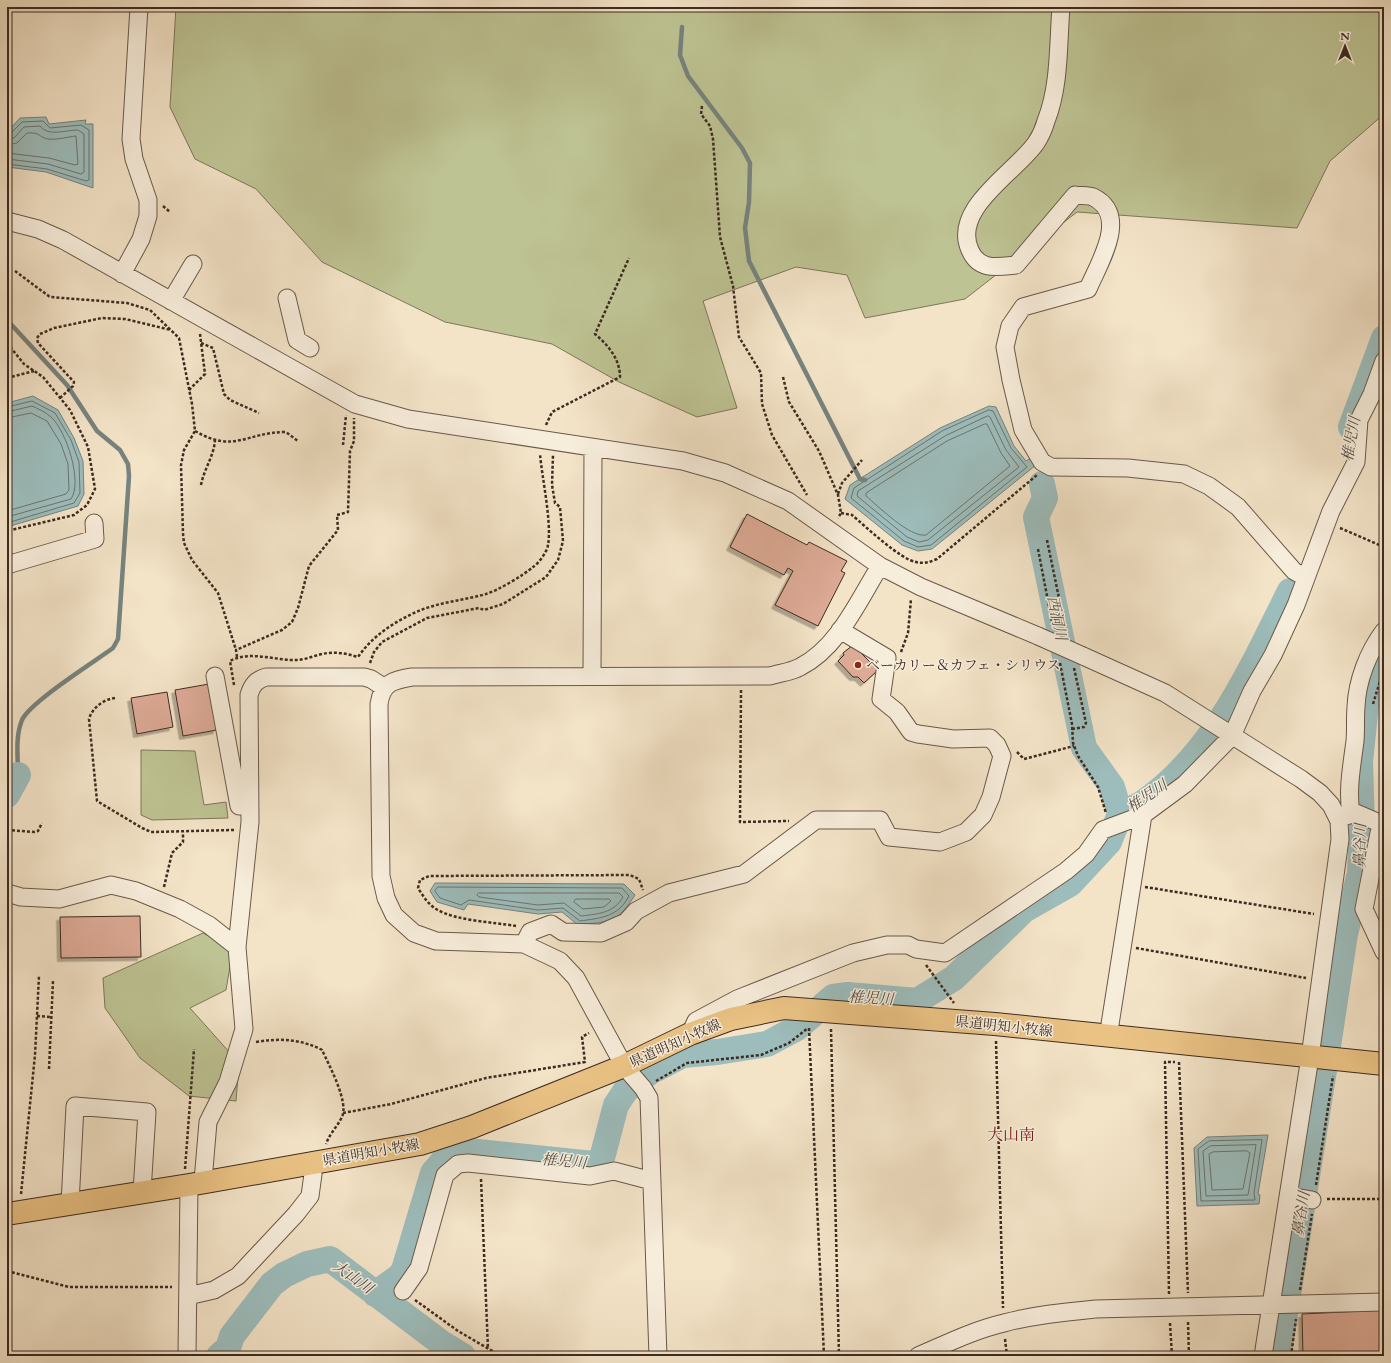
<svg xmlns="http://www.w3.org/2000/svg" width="1391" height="1363" font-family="Cardo,'Noto Serif JP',serif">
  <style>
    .green { fill: #bec393; stroke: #7e775a }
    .water { fill: #9dbdbc; stroke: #77837e }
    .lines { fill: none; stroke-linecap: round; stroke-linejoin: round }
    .shore { stroke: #6d746e; stroke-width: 1 }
    .stream { stroke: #77837e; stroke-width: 4.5 }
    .river { stroke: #9dbdbc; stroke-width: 26 }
    .building { fill: #ddaa96; stroke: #3d2b21; filter: url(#shadow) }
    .minor-casing { stroke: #6a594a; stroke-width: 19 }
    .major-casing { stroke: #3d2b21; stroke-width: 24 }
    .path { stroke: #3d2b21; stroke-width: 2.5; stroke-dasharray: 3 2; stroke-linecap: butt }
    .minor { stroke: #f7eddb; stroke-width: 17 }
    .major { stroke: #eac284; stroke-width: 22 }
    .minor-bridge-casing { stroke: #6a594a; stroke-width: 19; stroke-linecap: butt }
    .minor-bridge { stroke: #f7eddb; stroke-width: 17 }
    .poi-dot { fill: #8f2418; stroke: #f7eddb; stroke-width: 1.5 }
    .labels { text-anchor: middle; stroke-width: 3; stroke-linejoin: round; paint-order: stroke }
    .poi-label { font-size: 14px; fill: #3d2b21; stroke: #f7eddb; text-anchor: start }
    .street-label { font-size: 14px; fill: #3d2b21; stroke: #f7eddb }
    .water-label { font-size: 15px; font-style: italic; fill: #555048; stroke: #f7eddb }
    .quarter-label { font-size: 16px; fill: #7a1f14; stroke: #f7eddb }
  </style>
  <defs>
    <filter id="shadow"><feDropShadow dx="-3.5" dy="3.5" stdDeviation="0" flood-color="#0004"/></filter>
  </defs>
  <rect width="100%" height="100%" fill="#f3e3c7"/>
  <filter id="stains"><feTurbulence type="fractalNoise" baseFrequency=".005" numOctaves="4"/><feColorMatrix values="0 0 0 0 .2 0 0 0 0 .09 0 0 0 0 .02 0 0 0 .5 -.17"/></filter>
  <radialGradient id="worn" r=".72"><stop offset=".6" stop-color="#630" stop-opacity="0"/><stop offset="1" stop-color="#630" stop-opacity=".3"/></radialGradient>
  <path class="green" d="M176,7H1384V114L1330,161L1297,228L1077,212L965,299L865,318L847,275L796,267L703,301L737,408L697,417L619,382L552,344L445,322L322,262L256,189L195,159L170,107Z
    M141,750L195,751L204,805L226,802L228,818L152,820L141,815Z
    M203,933L233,949L226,990L190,1008L239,1063L236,1101L189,1096L140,1058L105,1008L103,978Z"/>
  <path class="water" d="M46,117L49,124L86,120L85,124H93V188L46,172L7,167V132L20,118Z
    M33,396L58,410L74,438L83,461L84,494L78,506L7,527V403Z
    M989,406L996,407L1014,446L1026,461L1031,458L1036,465L932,549L918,551L902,545L845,499L850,485L940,428Z
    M435,883L624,884L635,895C617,924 609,921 578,925L562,912L538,914L468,904L464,910L437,902L430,891Z
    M1268,1135L1258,1194L1260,1195L1259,1204L1197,1206L1194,1148L1207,1137Z"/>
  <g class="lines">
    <path class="shore" d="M7,134L11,133L22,122L43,121L50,128L81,125L89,130V180L86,181L47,169L7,164
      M7,139L14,138L24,127L40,126C49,137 65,130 78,130L84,134V172L81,174L48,164L7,159
      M7,145L17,143L27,133C41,132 38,137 48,139C57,140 67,137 76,136L78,164L75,165L49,158L7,153
      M7,407L32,401L55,413L71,440L79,462L80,493L74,503L7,523
      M989,410L993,411L1011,448L1027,467L931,545L918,547L904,541L851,498L854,488L942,431Z
      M7,412L32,406C38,409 46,412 51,417C66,430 83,482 71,499L7,517
      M988,416L990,417L1006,450L1019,467L928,540L919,542L907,537L857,496L858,491L945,436Z
      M7,418L31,413L47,421L61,444L68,464L69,490L66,494L7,511
      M985,424H987L1001,453L1010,466L926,535C910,538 878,506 866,496V493L947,441Z
      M438,887L622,888L629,896C618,917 601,918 580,921L563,908L538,910L469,900L461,905L440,898L435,891Z
      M479,893H619L623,897C614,913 598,914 581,916L564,903L538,905L479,897L477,895Z
      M576,899H609L611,901L604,907L583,909L574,902Z
      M1262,1140L1254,1193L1255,1200L1201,1201L1198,1149L1209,1141Z
      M1256,1145L1248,1195L1206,1196L1203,1151L1210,1146Z
      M1247,1151L1250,1153L1243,1189L1212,1190L1209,1154L1213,1152Z"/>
    <path class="stream" d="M682,27L680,55L688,76L742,148L750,163L749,202L745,228L749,261L860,479L865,480
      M7,320L67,385L97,431L120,450L128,464L129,476L118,639L113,648C94,662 30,702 22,720C15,737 18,757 18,775"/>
    <path class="river" d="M1351,427L1384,338
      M1042,484L1045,498L1036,517L1084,748L1112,787L1120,814
      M7,795L18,775
      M1328,1046L1345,934L1360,873L1362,826L1360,762L1366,704L1373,670L1384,647
      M375,1294L400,1276L404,1270L433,1173L444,1160L455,1154L478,1152L593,1164L602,1158L616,1105L626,1090L650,1072L683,1055L717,1052L767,1044L797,1028L833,997L848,995L917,1001L954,978L1024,910L1070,884L1109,842L1120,814C1128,810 1137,807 1144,802C1216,752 1252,666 1290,591
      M219,1356L228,1348L232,1336L272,1284L284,1275L307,1264L330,1259L440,1342L463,1356
      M1275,1356L1280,1345L1324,1070"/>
  </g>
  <path class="building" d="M747,514L807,545L809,542L847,561L841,571L845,573L818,626L775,605L793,571L788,568L784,575L730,547Z
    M853,645L878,670L864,683L858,677H853L838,661L844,655L843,653Z
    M209,684L217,730L183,736L175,690Z
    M167,692L173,727L137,734L131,698Z
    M140,916L141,957L61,958L60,917Z
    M1384,1310V1356H1303L1302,1314Z"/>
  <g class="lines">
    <defs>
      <path id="minor" d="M1061,7C1058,44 1060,86 1046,121C1044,128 1040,137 1036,143C1016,172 951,209 970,250C979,271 997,267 1016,265L1075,195C1080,196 1088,195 1093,197C1130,215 1099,263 1088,289L1023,307L1010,326L1005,347L1011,380L1023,430L1042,462L1051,467L1128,468L1184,474L1209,486L1238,507L1294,571L1306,578
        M7,221L38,229L63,240L355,404L408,419L683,461L725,473L788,501L880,566L921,587L1038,636
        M122,274L141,239L148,216V200L134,159L131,139L139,7
        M287,298L297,340L310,348
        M171,301L193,264
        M7,565L95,539L94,523
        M1083,656L1165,693L1301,779L1320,793L1331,805L1339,821L1340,839L1310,1057L1263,1356
        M215,676L239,806H250
        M592,676L593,449
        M1351,814C1347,789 1352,765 1355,741C1356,730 1355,718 1356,707C1357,681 1368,652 1384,631
        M1342,817L1356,813L1384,825
        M1384,825L1379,833L1364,909L1384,952
        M7,893L21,897L59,899L111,885L136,891L180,909L209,925L237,947
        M524,944L530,932L551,924L563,932L601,933L626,922L636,911L669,893L744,874L816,820H880L889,837L940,842L966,832L983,815L991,797L1002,756L997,745L990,738L953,739L918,734L911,732L897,712L881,699L887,658L840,630
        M690,1034L696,1021L737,999L853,953L887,945H908L916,949L945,953L1066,871L1086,854L1103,830L1143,815L1185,784L1232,736L1252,691L1273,655L1296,605L1331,511L1356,462L1359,420L1372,394L1384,361
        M1108,1037L1143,815
        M203,1181L208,1122L228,1082L244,1029L237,947L250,822L249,695C252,685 256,680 266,677H364L371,679L385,688
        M1289,1196L1312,1200
        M70,1204L75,1106L147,1112L142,1192
        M403,1291L419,1268L445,1175L458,1164L468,1163L590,1176L614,1171L652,1181
        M188,1296L214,1290L238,1276L296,1214L310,1196L313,1174L312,1162
        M187,1356L189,1185
        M658,1356L649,1098L643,1088L624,1066L576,978L560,961L524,944L436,941L414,933L394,915L386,898L381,876L379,704C382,683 393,680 412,677L770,676C779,673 791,672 800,667C838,648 858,601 880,566
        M918,1356C946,1344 974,1330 1004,1323C1034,1315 1065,1312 1095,1309L1384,1302"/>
      <path id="major" d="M7,1214L189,1185L420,1144L472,1127L624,1066L690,1034L731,1019L784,1008L995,1024L1384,1064"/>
    </defs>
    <use href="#minor" class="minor-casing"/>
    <use href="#major" class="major-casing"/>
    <path class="path" d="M702,106L701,114L710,126L713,139L720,237L733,286L739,337L761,373L762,404L772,435L807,495
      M163,206L170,212
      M15,271L50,297L127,303L150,310L179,338L192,404L195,431L184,450L181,465L183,534L184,543L192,560L218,593L236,650
      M7,343L24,364L43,377L70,410L88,447L95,489L87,505L74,515L7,531
      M201,343L213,348L224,394L230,400L259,413
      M783,377L789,402L819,451L838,495L841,513L838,518
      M7,378L34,371
      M189,390L205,374L200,334
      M60,398L73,386L74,382L38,343L37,338L40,334L54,328L102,318L125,319L171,330
      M546,425L552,412L620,377C620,359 608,345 595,334L629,258
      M195,431C235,454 246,432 286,432L298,441
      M343,445L346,415
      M201,485C204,469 214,456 215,440
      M838,494L842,483L862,460
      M841,513L852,515C865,526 901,560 916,562C924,564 930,562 937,559L1037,475
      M1340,528L1384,547
      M1047,540L1066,632
      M1038,549L1053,627
      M901,652L908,633L911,599
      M237,657L236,650L282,630L292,622L298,608L309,566L338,530L337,515L348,512L350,451L354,441V418
      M370,663L374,652L382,642L427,618L479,608L484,610L503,604L546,577L558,560L563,541L560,507L555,503L552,485L553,455
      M1060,663L1072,724L1073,743L1078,756L1098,787L1106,813
      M234,685L230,661C250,650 276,661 298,660C308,659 318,654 328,653C339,652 348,654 358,657C373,635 397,620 421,610C441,602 465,600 486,594C497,591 524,575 533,567C539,563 547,552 548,545C552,523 542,478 540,454
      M741,690L740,822L789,821
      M115,698C104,699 92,708 89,719L97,801L142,828L151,832L234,830
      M1373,704L1384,668
      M1072,729L1084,727L1086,723L1074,668
      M1017,752L1024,759L1074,746
      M7,830L34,832L38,831L42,823
      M164,887L172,853L183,842V832
      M1145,887L1314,914
      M516,926C493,922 456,921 436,909C428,904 423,896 418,888L420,880L429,876L630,875L639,879L643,890
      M1136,948L1306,978
      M926,965L954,1003
      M37,1016L51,1017
      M809,1028L824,1356
      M831,1029L839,1356
      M996,1041L1003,1308
      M256,1042C280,1038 301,1039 322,1050C329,1065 349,1102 342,1117C337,1127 330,1133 326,1144
      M1179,1062L1188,1293
      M49,1069L53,981
      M656,1081L687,1063L761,1055L789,1043L808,1028
      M343,1113L391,1104L486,1078L585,1062L582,1037L589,1033
      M185,1169L194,1049
      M481,1179L488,1349
      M1316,1185L1333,1076
      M21,1194L35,1055L39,976
      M1327,1199H1384
      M7,1271L69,1287H172
      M1300,1290L1312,1214
      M1169,1294L1165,1062H1175
      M415,1300L458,1331L501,1356
      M1188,1322L1189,1356
      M1170,1323L1172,1356
      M1005,1339L1007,1356
      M238,1356L241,1352
      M1291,1356L1296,1319"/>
    <use href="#minor" class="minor"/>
    <use href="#major" class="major"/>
    <defs>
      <path id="minor-bridge" d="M1038,636L1083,656"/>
    </defs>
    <use href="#minor-bridge" class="minor-bridge-casing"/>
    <use href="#minor-bridge" class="minor-bridge"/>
  </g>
  <circle class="poi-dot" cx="858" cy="665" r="4"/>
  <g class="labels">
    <g class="poi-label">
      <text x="866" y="670">ベーカリー＆カフェ・シリウス</text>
    </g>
    <g class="street-label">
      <text transform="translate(1004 1026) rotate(6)" y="5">県道明知小牧線</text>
      <text transform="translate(675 1043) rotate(-24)" y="5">県道明知小牧線</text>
      <text transform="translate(371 1152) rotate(-10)" y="5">県道明知小牧線</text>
    </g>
    <g class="water-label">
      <text transform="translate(1351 439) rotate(-80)" y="5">椎児川</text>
      <text transform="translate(1057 618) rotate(78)" y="5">西洞川</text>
      <text transform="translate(1147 796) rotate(-34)" y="5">椎児川</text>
      <text transform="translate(1360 846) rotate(-89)" y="5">鼻谷川</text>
      <text transform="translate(871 998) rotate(3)" y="5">椎児川</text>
      <text transform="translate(564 1161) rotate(5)" y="5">椎児川</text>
      <text transform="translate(1301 1214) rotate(-81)" y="5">鼻谷川</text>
      <text transform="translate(353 1277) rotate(35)" y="5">大山川</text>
    </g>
    <g class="quarter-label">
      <text x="1011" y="1140">大山南</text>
    </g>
  </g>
  <rect width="1391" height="1363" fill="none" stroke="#f3e3c7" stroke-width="24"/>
  <rect x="8" y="8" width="1375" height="1347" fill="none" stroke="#3d2b21" stroke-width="2"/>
  <rect x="12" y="12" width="1367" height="1339" fill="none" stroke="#3d2b21"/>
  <g transform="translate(1345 46)" stroke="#f7eddb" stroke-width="3" paint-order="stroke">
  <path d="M0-3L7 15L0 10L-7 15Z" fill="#3d2b21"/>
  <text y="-6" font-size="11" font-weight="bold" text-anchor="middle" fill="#3d2b21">N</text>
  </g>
  <rect width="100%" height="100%" filter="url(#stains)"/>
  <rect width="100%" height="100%" fill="url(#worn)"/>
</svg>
